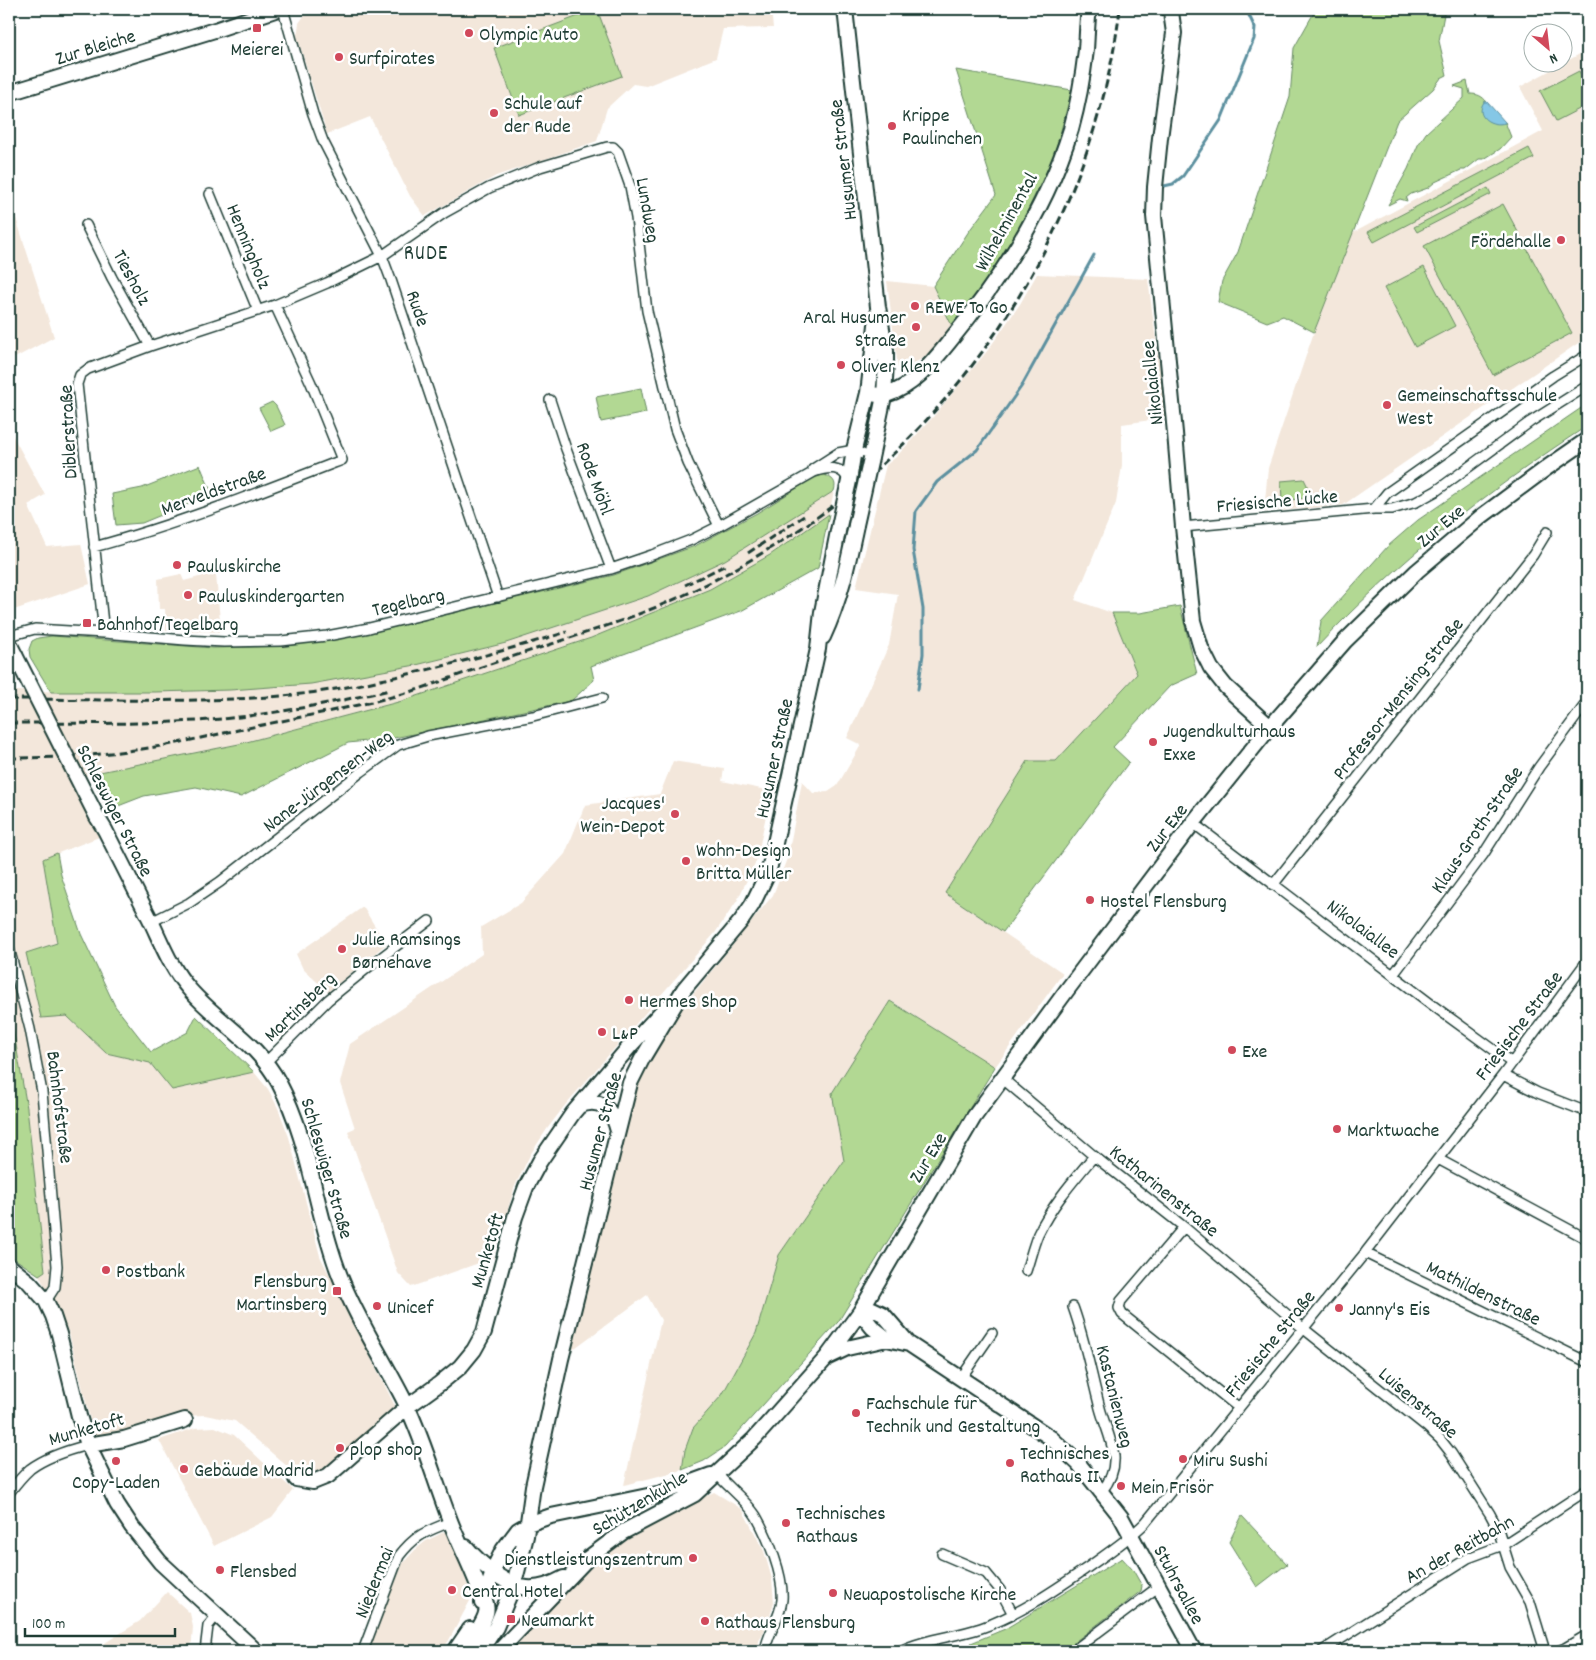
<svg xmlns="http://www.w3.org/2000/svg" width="1596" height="1660" font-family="Dekko,sans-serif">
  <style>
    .built { fill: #f3e7db }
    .green { fill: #b2d893; stroke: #688a64 }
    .water { fill: #85c7e6; stroke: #5c909f }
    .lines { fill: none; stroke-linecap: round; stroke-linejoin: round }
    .stream { stroke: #5c909f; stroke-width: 3 }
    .street-casing { stroke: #1f3d34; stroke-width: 12 }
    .secondary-casing { stroke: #1f3d34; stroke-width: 18 }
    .street { stroke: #fff; stroke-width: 9 }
    .secondary { stroke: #fff; stroke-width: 14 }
    .rail { stroke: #1f3d34; stroke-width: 3; stroke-dasharray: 8 4; stroke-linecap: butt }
    .secondary-bridge-casing { stroke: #1f3d34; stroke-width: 18; stroke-linecap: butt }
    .secondary-bridge { stroke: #fff; stroke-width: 14 }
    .poi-dot { fill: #d1495b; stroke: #fff; stroke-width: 2 }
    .labels { text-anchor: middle; stroke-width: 5; stroke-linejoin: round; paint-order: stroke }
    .poi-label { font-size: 20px; fill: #1f3d34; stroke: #fff; text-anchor: start }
    .street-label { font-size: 20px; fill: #1f3d34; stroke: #fff }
    .neighbourhood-label { font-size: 21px; letter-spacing: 1px; fill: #1f3d34; stroke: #fff }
  </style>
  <rect width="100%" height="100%" fill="#fff"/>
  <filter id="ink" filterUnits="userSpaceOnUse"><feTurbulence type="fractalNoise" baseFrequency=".02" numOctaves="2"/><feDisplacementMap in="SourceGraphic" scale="10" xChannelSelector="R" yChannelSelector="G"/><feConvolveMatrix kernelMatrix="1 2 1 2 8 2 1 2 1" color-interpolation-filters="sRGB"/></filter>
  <g filter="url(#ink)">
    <path class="built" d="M309,9H771L773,28L723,29L716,58L646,86L633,84L607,108L597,141L496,176L425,216L410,196L370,117L327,134L297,36L299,23Z
      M1587,50V337L1343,505L1264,512L1268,468L1314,332L1353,233L1543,131L1520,87Z
      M9,196L54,337L9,361Z
      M1037,274L1148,279L1166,418L1122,424V466L1116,503L1075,600L1112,613L1137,674L1056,761L945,893L1063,973L995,1067L891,1001L832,1093L844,1161L779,1255L756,1333L722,1395L693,1428L685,1450L682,1470L624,1485L661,1320L647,1295L572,1350L611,1184L639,1081L665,1029L773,895L788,856L802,781L813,793L828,792L837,786L861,745L847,738L889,645L898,594L856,588L886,465L896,457L933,417L988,350L1020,304Z
      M887,281L933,286L952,326L930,353L906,369L898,368Z
      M9,429L45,495L28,505L47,547L81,544L90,584L11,611L9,607Z
      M834,491L829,514L770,555L710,589L591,638L402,701L239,744L90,774L71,781L99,837L43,859L57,943L26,953L41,1017L67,1016L106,1053L150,1063L172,1090L254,1072L268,1089L278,1108L289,1137L320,1256L396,1408L321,1471L312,1473L303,1474L289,1468L235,1421L205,1415L184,1416L95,1439L69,1333L39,1275L45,1271L27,1108L9,1005V691L155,692L230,690L416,665L506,643L648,596L725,560Z
      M214,573L216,575L221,632L166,630L165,609H159L158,579L181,574L184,581Z
      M673,761L724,769L722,781L771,791L757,859L737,901L715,933L566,1104L547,1129L530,1155L515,1186L493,1258L411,1287L398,1273L348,1131L355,1128L340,1083L350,1044L482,954L481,927L521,903L565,854L585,805L660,794Z
      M363,907L386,944L328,992L303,969L296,954Z
      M215,1427L234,1435L293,1490L272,1517L214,1546L159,1440L195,1428Z
      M714,1492L742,1509L764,1551L772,1579L774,1602L768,1623L759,1641L758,1651H508L566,1588L619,1542L659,1518Z
      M448,1530L472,1597L448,1642L441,1651H367L403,1563L415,1550L426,1541Z
      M167,1592L190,1613L193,1627L191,1651H92L140,1621Z"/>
    <path class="green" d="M597,9L622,76L519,115L494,48Z
      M1316,9H1445L1439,41L1447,75L1441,78L1433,89L1397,121L1314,332L1283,316L1267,322L1218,302L1222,281L1238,252L1290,97L1294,48Z
      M956,70L1072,90L1054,156L1021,224L978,294L952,326L933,286L969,231L996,195Z
      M1579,71L1587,88V105L1556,121L1540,91Z
      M1467,81L1470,94C1478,94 1482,96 1487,102H1484L1505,123V122L1511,137L1500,149L1484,159H1479L1465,170H1461L1435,182L1428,188L1411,194L1406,198L1407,201L1400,199L1388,205L1408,169L1418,145L1426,133L1464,98V89L1454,86Z
      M1529,148L1534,158L1374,242L1368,232Z
      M1488,188L1491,194L1417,232L1414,227Z
      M1503,204L1572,333L1493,375L1424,246Z
      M1424,267L1455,326L1415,347L1384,288Z
      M641,388L646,413L601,422L596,397Z
      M272,402L276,406L285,425L271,431L259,408Z
      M1587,404V426C1490,489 1396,562 1317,647L1321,621L1388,546L1418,520Z
      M200,465L212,494L142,523L116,525L112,494L142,488Z
      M824,475C833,478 837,482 834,491L725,560L648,596L506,643L416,665L311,684L230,690L155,692H51L30,657L29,649L32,641L38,638L52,636L213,648L284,646L360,635L614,575L695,546L757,513L815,477Z
      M1304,479L1307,485V498L1282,501L1281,481Z
      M829,514L818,568L741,611L591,666L594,680L571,701L394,738L348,743L241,797L196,787L144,796L108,810L90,774L239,744L402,701L591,638L710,589L770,555Z
      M1180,606L1197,674L1170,686L1113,747L1129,762L1003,932L945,893L1028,761H1056L1137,674L1112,613H1140Z
      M57,853L61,875L81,934L115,1006L151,1052L188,1032L196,1016L254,1072L172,1090L150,1063L106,1053L67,1016L41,1018L26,953L57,943L43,859Z
      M890,1001L995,1067L838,1322L725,1447L704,1461L682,1470L685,1450L693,1428L722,1395L756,1333L779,1255L844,1161L832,1093Z
      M9,1005L27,1108L45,1271L39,1275L9,1255Z
      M1242,1516L1287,1564L1257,1587L1229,1542Z
      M1122,1558L1133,1570L1142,1586L1141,1591L1063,1651H976L971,1643L1005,1629Z"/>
    <path class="water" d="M1484,102H1487L1505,122V123C1492,127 1474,117 1484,102Z"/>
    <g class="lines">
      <path class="stream" d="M1164,186L1173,184L1183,176L1221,120L1254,39L1255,28L1246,9
        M918,689L923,654V609L913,550L916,511L937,482L977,450L1021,387L1094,255"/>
      <defs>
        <path id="street" d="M283,9L313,114L323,141L382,256L391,280L498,597
          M210,194L258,311
          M86,225L112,278L150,346
          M550,400L566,449L611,569
          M813,469L838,453L854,450L871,458
          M1374,509L1387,493L1553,376L1587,355
          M1183,527L1374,509H1392L1416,502L1436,491L1530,422L1587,386
          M94,547C179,524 260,492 342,460L311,383L275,305
          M104,633L77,384L80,375L88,369L150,346L275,305L327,283L382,256L444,213L489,188L540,167L607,147H613L618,152L630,186L636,218L647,311L675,429L688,463L719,526
          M9,636L35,629L104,633L185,640L224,642L281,641L327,636L369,628L611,569L652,555L691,540L719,526L814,472C828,467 842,465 849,481
          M1193,823L1435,1007L1512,1063
          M1273,885L1533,555L1547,532
          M151,922L189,903L220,882L361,772L398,745L428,736L533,716L602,698
          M9,948L30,1029L42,1092L57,1266L55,1287L46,1301
          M1393,975L1483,855L1539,767L1587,702
          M266,1062L328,1000L366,969L429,921
          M1503,1075L1538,1093L1587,1112
          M1003,1079L1094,1156L1184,1227L1304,1329L1427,1427L1440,1439L1451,1453L1490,1514L1498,1529L1510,1567L1530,1602L1545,1651
          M1438,1159L1587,1239
          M1184,1227L1121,1301L1119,1308L1122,1314L1239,1408
          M1365,1253L1587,1362
          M1026,1271C1030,1259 1033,1246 1038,1234C1052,1205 1073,1181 1094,1156
          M1073,1307C1085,1340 1091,1374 1100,1408C1104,1423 1112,1440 1114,1456C1115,1469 1110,1481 1102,1491
          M961,1378L992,1333
          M717,1474C729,1488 746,1500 756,1516C768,1537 784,1576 782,1600C780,1619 767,1634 765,1651
          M9,1493C15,1485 22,1476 30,1469C46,1457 68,1450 88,1445
          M942,1554L986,1573L1000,1590L1013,1614
          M205,1651L208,1626L217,1615
          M363,1651L399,1556C416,1534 426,1532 450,1522
          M900,1651C924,1639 954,1637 981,1628C1018,1615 1052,1592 1084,1570C1105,1555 1127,1541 1145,1523L1365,1253L1503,1075L1587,961
          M1073,1651L1158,1587
          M1322,1651L1468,1558L1503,1545L1587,1490
          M1558,1651L1565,1648L1587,1635"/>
        <path id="secondary" d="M845,9L878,307L886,351V362L884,396L871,458
          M1168,9L1171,12L1174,33L1160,138L1155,187L1154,216L1175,433L1183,527L1193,621L1201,648L1211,668L1226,687L1270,727
          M9,93L218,29L278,9
          M868,393C874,394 881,397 886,395C914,386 932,363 949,342C1001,279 1047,207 1071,129C1078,104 1083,76 1086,50C1087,36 1087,22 1089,9
          M849,481L854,450L868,393L876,325
          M823,637C840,601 848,563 856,525
          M9,643L15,655
          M97,817L105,830C120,860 135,889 150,919C162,944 171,969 190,990C219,1023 258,1043 279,1083C311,1143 315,1213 340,1276C357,1320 386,1363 407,1406C425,1444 436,1485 451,1523C460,1546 472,1568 480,1591C496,1613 479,1624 470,1644V1648L473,1651
          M579,1106C601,1096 613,1111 618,1131
          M9,1266L29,1282L46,1301L53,1316L59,1334L79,1416L88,1445L117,1504L132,1527L160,1562L256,1651
          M864,1305L883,1314L909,1344L1051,1438L1078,1463L1121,1517L1194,1651
          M860,1312L872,1327L887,1339
          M828,1357L847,1348L887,1339L909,1344
          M88,1445L124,1439L185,1420
          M296,1479L313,1482L328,1476L407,1407L439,1384L460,1367L474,1350L484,1332L515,1217L526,1187L540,1161L573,1113L630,1046L666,1007
          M466,1547C479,1563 506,1586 527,1588C539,1589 553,1584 564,1578
          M482,1603L496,1564L503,1550L518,1530L528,1524L551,1516L662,1493L711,1475
          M455,1651L470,1629
          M480,1651L496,1627L514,1584L526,1536L533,1486L561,1359L630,1083L642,1059L684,989L741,921L752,905L769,870L818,649L822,612L838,531
          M499,1651L587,1559L623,1532L695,1494L754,1439L827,1357L860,1312L974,1117L1067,990L1193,823L1270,727L1345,641L1417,571L1482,516L1548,467L1587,440"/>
      </defs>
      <use href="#street" class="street-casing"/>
      <use href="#secondary" class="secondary-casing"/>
      <use href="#street" class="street"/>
      <use href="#secondary" class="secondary"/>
      <path class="rail" d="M748,553L804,516
        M685,585L726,565
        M9,699C103,699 199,704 293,695C321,692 349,687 376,681C440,668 504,651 567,632
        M9,723C76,723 143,725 210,720C271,715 331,703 390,690
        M9,758C58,758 106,755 155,747C186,742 217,734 248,728C303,716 359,707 413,691C441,682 469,671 496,662C547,645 599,630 649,610C690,594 730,573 767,550C957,438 1093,227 1120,9"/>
      <defs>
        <path id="secondary-bridge" d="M856,525L871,458
          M838,531L849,481
          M15,655L97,817"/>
      </defs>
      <use href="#secondary-bridge" class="secondary-bridge-casing"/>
      <use href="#secondary-bridge" class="secondary-bridge"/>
    </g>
  </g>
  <g class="poi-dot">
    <rect x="252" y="23" width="10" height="10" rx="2.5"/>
    <circle cx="469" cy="33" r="5"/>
    <circle cx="339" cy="57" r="5"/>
    <circle cx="494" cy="113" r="5"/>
    <circle cx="892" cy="126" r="5"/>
    <circle cx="1561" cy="240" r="5"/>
    <circle cx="915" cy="306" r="5"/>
    <circle cx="916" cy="327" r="5"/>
    <circle cx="841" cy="365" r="5"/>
    <circle cx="1387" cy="405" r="5"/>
    <circle cx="177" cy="565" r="5"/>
    <circle cx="188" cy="595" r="5"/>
    <rect x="82" y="618" width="10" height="10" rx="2.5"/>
    <circle cx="1153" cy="742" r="5"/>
    <circle cx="675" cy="814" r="5"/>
    <circle cx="686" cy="861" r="5"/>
    <circle cx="1090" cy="900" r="5"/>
    <circle cx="342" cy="949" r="5"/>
    <circle cx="629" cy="1000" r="5"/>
    <circle cx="602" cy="1032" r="5"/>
    <circle cx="1232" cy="1050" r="5"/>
    <circle cx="1337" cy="1129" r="5"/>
    <circle cx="106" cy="1270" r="5"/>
    <rect x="332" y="1286" width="10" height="10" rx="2.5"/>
    <circle cx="377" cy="1306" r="5"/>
    <circle cx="1339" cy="1308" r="5"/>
    <circle cx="856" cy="1413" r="5"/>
    <circle cx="340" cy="1448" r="5"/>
    <circle cx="1183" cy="1459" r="5"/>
    <circle cx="116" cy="1461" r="5"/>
    <circle cx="1010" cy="1463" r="5"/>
    <circle cx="184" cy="1469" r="5"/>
    <circle cx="1121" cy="1486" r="5"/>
    <circle cx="786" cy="1523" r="5"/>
    <circle cx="693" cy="1558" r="5"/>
    <circle cx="220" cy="1570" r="5"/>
    <circle cx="452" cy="1590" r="5"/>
    <circle cx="833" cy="1593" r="5"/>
    <rect x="506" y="1614" width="10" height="10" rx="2.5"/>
    <circle cx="705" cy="1621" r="5"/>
  </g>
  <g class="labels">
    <g class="poi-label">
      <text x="479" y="40">Olympic Auto</text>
      <text x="257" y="55" text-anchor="middle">Meierei</text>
      <text x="349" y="64">Surfpirates</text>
      <text x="504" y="109">Schule auf<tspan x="504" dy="23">der Rude</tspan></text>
      <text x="902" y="121">Krippe<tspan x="902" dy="23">Paulinchen</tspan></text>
      <text x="1551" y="247" text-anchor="end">Fördehalle</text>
      <text x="925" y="313">REWE To Go</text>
      <text x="906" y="323" text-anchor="end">Aral Husumer<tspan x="906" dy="23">Straße</tspan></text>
      <text x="851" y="372">Oliver Klenz</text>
      <text x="1397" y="401">Gemeinschaftsschule<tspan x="1397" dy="23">West</tspan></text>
      <text x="187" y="572">Pauluskirche</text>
      <text x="198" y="602">Pauluskindergarten</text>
      <text x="97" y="630">Bahnhof/Tegelbarg</text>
      <text x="1163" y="737">Jugendkulturhaus<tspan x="1163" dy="23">Exxe</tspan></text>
      <text x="665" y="809" text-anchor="end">Jacques'<tspan x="665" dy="23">Wein-Depot</tspan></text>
      <text x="696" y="856">Wohn-Design<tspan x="696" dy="23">Britta Müller</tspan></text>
      <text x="1100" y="907">Hostel Flensburg</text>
      <text x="352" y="945">Julie Ramsings<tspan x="352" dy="23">Børnehave</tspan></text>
      <text x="639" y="1007">Hermes Shop</text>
      <text x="612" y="1039">L&amp;P</text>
      <text x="1242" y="1057">Exe</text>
      <text x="1347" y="1136">Marktwache</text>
      <text x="116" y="1277">Postbank</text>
      <text x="327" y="1287" text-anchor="end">Flensburg<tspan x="327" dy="23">Martinsberg</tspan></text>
      <text x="387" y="1313">Unicef</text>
      <text x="1349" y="1315">Janny's Eis</text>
      <text x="866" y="1409">Fachschule für<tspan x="866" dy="23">Technik und Gestaltung</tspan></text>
      <text x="350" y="1455">plop shop</text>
      <text x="1020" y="1459">Technisches<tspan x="1020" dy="23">Rathaus II</tspan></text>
      <text x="1193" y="1466">Miru Sushi</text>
      <text x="194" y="1476">Gebäude Madrid</text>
      <text x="116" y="1488" text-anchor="middle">Copy-Laden</text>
      <text x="1131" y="1493">Mein Frisör</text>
      <text x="796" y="1519">Technisches<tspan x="796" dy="23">Rathaus</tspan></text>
      <text x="683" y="1565" text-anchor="end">Dienstleistungszentrum</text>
      <text x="230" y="1577">Flensbed</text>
      <text x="462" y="1597">Central Hotel</text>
      <text x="843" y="1600">Neuapostolische Kirche</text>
      <text x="521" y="1626">Neumarkt</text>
      <text x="715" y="1628">Rathaus Flensburg</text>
    </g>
    <g class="street-label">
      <text transform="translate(95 46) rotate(-17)" y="7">Zur Bleiche</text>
      <text transform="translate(842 160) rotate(-97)" y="7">Husumer Straße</text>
      <text transform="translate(649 210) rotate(80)" y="7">Lundweg</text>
      <text transform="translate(1005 221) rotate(-61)" y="7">Wilhelminental</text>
      <text transform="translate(250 246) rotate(68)" y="7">Henningholz</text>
      <text transform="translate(133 277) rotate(62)" y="7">Tiesholz</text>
      <text transform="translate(419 308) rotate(71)" y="7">Rude</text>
      <text transform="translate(1151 383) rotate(-96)" y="7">Nikolaiallee</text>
      <text transform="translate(67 432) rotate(-93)" y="7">Diblerstraße</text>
      <text transform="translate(596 478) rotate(70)" y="7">Rode Möhl</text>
      <text transform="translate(213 490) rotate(-20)" y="7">Merveldstraße</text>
      <text transform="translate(1277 500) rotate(-5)" y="7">Friesische Lücke</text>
      <text transform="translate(1440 525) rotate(-40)" y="7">Zur Exe</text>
      <text transform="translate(408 601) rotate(-13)" y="7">Tegelbarg</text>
      <text transform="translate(1397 698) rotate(-52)" y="7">Professor-Mensing-Straße</text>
      <text transform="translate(773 758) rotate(-78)" y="7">Husumer Straße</text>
      <text transform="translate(327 780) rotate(-37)" y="7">Nane-Jürgensen-Weg</text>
      <text transform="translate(116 810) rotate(63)" y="7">Schleswiger Straße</text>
      <text transform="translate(1166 827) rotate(-53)" y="7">Zur Exe</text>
      <text transform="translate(1476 829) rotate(-56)" y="7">Klaus-Groth-Straße</text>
      <text transform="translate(1364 928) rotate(37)" y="7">Nikolaiallee</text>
      <text transform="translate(299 1006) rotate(-44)" y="7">Martinsberg</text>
      <text transform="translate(1518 1025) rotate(-53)" y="7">Friesische Straße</text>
      <text transform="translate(61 1107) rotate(83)" y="7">Bahnhofstraße</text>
      <text transform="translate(599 1131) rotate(-75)" y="7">Husumer Straße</text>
      <text transform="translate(927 1157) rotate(-59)" y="7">Zur Exe</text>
      <text transform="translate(328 1168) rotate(74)" y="7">Schleswiger Straße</text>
      <text transform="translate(1165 1190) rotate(39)" y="7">Katharinenstraße</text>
      <text transform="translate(486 1250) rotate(-74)" y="7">Munketoft</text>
      <text transform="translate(1484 1292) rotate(26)" y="7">Mathildenstraße</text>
      <text transform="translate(1269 1343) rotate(-51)" y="7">Friesische Straße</text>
      <text transform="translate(1116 1396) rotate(76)" y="7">Kastanienweg</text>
      <text transform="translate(1419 1402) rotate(41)" y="7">Luisenstraße</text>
      <text transform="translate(86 1428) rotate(-16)" y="7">Munketoft</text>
      <text transform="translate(639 1502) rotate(-31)" y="7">Schützenkuhle</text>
      <text transform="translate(1459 1548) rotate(-29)" y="7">An der Reitbahn</text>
      <text transform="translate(373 1582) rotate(-68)" y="7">Niedermai</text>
      <text transform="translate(1180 1584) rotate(62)" y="7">Stuhrsallee</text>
    </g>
    <g class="neighbourhood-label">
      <text x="426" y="259">RUDE</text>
    </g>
  </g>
  <rect width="1596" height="1660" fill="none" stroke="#fff" stroke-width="30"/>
  <rect x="15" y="15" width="1566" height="1630" fill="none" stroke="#1f3d34" stroke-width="2" filter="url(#ink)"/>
  <g transform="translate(1548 48) rotate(152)"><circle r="24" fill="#ffffff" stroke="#a5b1ae"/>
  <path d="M0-4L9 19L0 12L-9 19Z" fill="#d1495b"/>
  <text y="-8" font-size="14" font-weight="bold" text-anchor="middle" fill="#1f3d34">N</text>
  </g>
  <path d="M25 1628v8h150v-8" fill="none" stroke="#1f3d34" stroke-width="2.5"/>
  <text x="32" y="1628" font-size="15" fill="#1f3d34" stroke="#ffffff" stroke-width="4" paint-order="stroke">100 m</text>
</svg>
